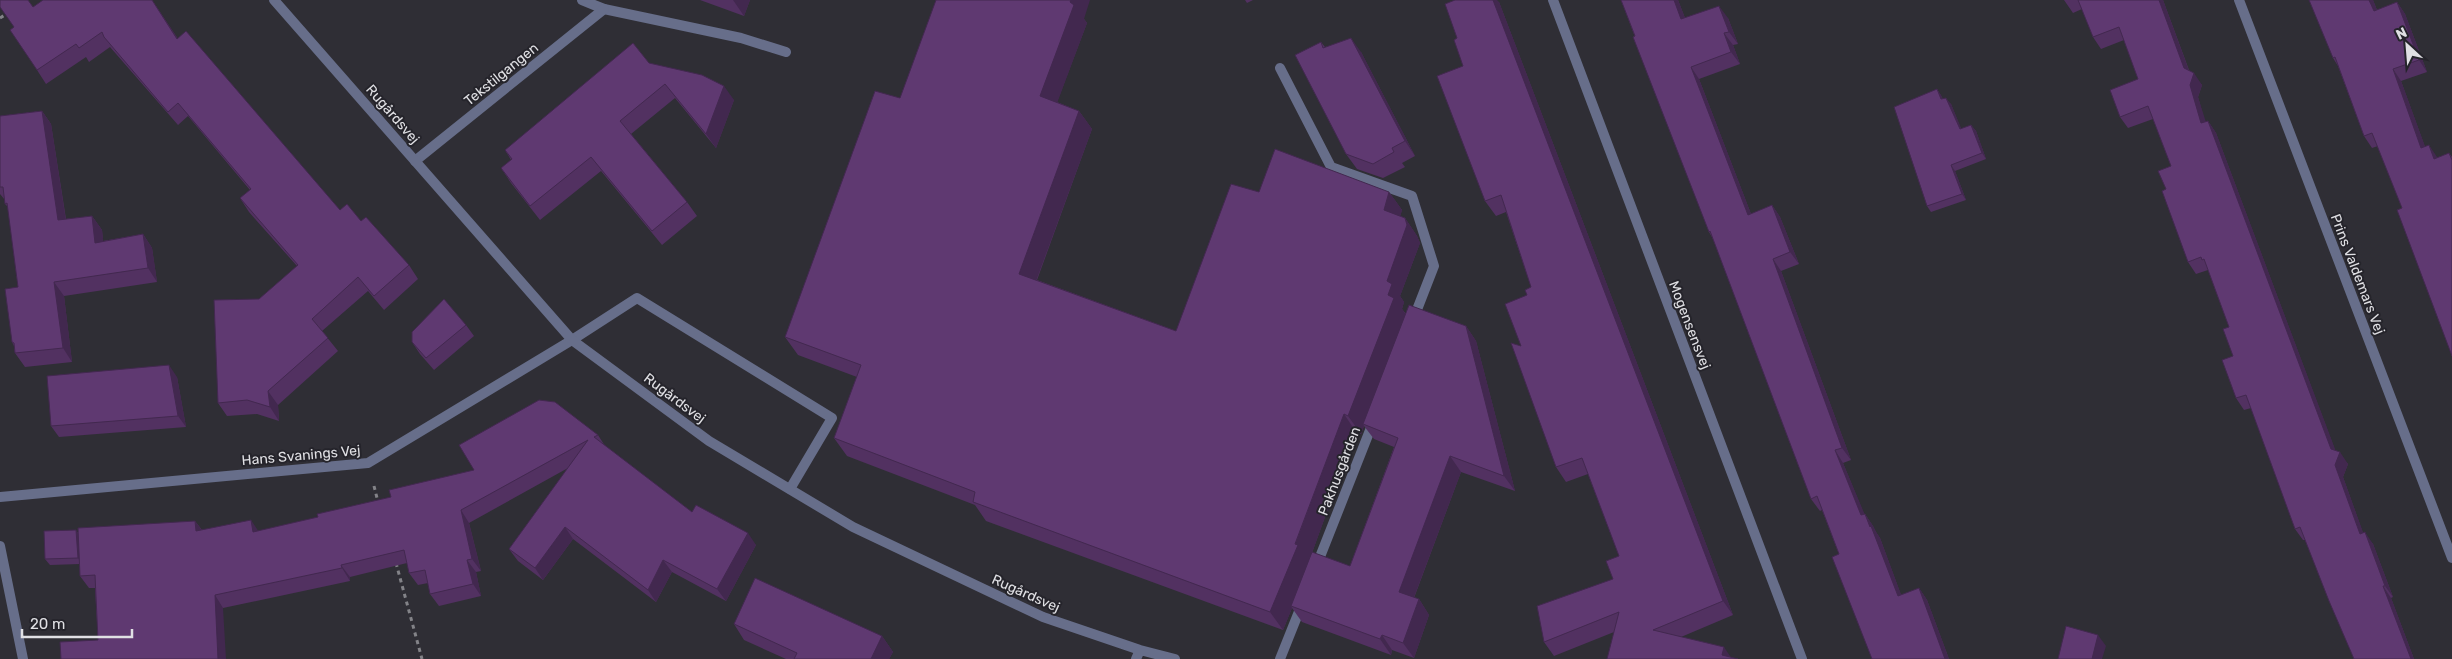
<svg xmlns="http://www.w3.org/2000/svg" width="2452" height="659" font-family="Rubik,sans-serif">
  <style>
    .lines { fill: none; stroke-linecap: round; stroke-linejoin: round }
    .path { stroke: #838388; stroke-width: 3; stroke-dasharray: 4 4; stroke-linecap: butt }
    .service { stroke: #676e8a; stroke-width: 10 }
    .minor { stroke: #676e8a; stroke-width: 10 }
    .tertiary { stroke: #676e8a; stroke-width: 10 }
    .wall { fill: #523161; fill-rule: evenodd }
    .shaded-wall { fill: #42284f }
    .building { fill: #5f3971; stroke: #42284f }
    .labels { text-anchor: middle; stroke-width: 4; stroke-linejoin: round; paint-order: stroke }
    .street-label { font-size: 14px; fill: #e0e0e4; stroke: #25242b }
  </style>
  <rect width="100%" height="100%" fill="#2f2e35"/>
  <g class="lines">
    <path class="path" d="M0,18L8,13
      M374,486L378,502
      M396,563L422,659"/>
    <path class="service" d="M582,0L604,9L741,38L786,52
      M1280,68L1331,167L1412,196L1434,266L1413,320
      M572,340L637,298L832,418L790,489
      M1316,567L1374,420
      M1280,659L1302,604"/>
    <path class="minor" d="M1553,0L1802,659
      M2239,0L2452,558
      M415,161L604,9
      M0,497L368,463L572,340
      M0,546L23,659"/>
    <path class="tertiary" d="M274,0L572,340L709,441L853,527L1043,617L1140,650L1175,659
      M1136,659L1140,650"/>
  </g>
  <path class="wall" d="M152,0L178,39L340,210L361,221L409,265L418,279L384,310L368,291L322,331L338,351L278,405L279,421L257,414L227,416L218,403L259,299L297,266L249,212L240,198L250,190L188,116L178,125L110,47L89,62L86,57L46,84L37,70L14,27L33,7Z
    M700,0H750L744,16Z
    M1245,0H1253L1247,3Z
    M1621,0H1678L1685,18H1728L1738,44L1733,45L1740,64L1699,79L1751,214L1772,205L1780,217L1799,264L1781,271L1851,460L1843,463L1864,514H1865L1873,526L1876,532L1880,538L1901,595L1919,588L1927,600L1949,659H1872L1839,554L1822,510L1820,511L1811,499L1713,239L1709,232Z
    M2064,0H2163L2189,70L2202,85L2198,97L2205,122L2208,121L2216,133L2335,450L2348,464L2343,477L2363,533L2373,544L2393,597L2391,598L2414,659H2354L2305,540H2303L2295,529L2251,408L2244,410L2236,398L2233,356L2229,327L2208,270L2196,274L2188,262L2166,189L2171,166L2153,119L2128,128L2120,117L2138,79L2124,40L2101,49L2093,37L2082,9L2073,13Z
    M2373,0L2377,10L2397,2L2405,14L2427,72L2401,81L2425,147L2437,158L2449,153L2452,157V356L2402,208L2378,146L2372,148L2364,136L2338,66L2333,58Z
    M1499,2L1733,615L1681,637L1614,632L1554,656L1544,642L1613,579L1619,556L1588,474L1566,482L1556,467L1521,346L1527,295L1531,287L1506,212L1496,216L1485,201L1463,66L1457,38Z
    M1084,19L1087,23L1057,102L1079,111L1092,129L1037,280L1176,331L1259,192H1389L1402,210L1400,216L1405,218L1417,236L1420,243L1400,296L1404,302L1402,309L1406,314L1466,326L1476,341L1515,491L1461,472L1414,598L1419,599L1429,615L1414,658L1392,650L1391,655L1302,622L1292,608L1283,630L986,521L975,505L847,456L834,438L857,377L798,355L785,337L900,98ZM1364,426L1374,439L1394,447L1350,566L1309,561L1356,432L1361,434Z
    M1321,42L1325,47L1361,52L1415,156L1402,163L1405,167L1383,178L1357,169L1346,154Z
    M649,63L734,100L716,148L675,98L631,134L687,202L697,216L662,245L601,171L540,220L511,183L501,168L511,160L505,150Z
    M1937,89L1943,99L1951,104L1961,129L1971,125L1976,131L1986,159L1955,171L1966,200L1931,212L1927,206Z
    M42,111L51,124L66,219L92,216L102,230L103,241L143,234L152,248L157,282L64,296L72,362L25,367L15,353L14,346L12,342L18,287L8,207L5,204V200L0,194V116Z
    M466,325L474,336L434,370L420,354L412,342Z
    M177,377L186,427L59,437L51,426Z
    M598,435L605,446L692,512L756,545L726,601L672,572L656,602L573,539L543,580L518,561L509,549L568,468L469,523L481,571L476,572L481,596L439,606L430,594L428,583L418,585L409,573L407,563L350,577V581L223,608L98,640L95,588H89L80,576V564L50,565L45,559L78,532L195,521L202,530L259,531L318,517L391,497L474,470Z
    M734,624L882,636L893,652L889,659H786L744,640Z"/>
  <path class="shaded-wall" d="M152,0L187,52L177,39Z
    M733,0H750L744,16Z
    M1071,0H1090L1084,19L1087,23L1053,114L1040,96Z
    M1493,0H1497L1499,2L1733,615L1723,601Z
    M1674,0H1678L1690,31L1681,19Z
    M2159,0H2163L2192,79L2194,73L2202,85L2198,97L2210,135L2201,123L2184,68Z
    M2369,0H2373L2382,23L2374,11Z
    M2397,2L2405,14L2427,72L2419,60Z
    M1719,6L1728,18L1738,44L1729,32Z
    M1724,33L1733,45L1740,64L1731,52Z
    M1351,38L1361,52L1415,156L1405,141Z
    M1691,67L1699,79L1756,227L1748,215Z
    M2393,69L2401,81L2430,160L2421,148Z
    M724,86L734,100L716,148L706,134Z
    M1937,89L1941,95L1946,105L1941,99Z
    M1946,98L1951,104L1964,135L1960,129Z
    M42,111L51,124L68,234L58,220Z
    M1079,111L1092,129L1032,292L1019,274Z
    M2208,121L2216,133L2338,457L2340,452L2348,464L2343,477L2368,546L2360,534L2335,465L2331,449Z
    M1971,125L1976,131L1986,159L1982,153Z
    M2429,145L2437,157L2442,171L2434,159Z
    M1951,165L1955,171L1966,200L1962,194Z
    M1389,192L1402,210L1397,228L1384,210Z
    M1772,205L1780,217L1799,264L1790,252Z
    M92,216L102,230L105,256L95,243Z
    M1405,218L1417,236L1420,243L1400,296L1404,302L1402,309L1407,316L1363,424L1364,426L1361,434L1348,416L1388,295L1387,281Z
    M143,234L152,248L157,282L148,268Z
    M1773,259L1781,271L1851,460L1842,448Z
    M54,282L64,296L72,362L63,348Z
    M1466,326L1476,341L1515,491L1504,476Z
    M169,365L177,377L186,427L178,416Z
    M268,391L278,405L279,421L270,407Z
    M1344,414L1356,432L1309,561L1310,563L1291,606L1292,608L1283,630L1270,612Z
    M1835,450L1843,463L1870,527L1861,515Z
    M1450,456L1461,472L1410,608L1399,592Z
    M461,510L469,523L481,571L472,559Z
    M1865,514L1873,526L1876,532L1880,538L1906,608L1898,596Z
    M251,520L259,532H253Z
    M195,521L204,533L196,531Z
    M565,527L573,539L543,580L535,568Z
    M76,530L80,536L82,564L78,558Z
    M2365,532L2373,544L2393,597L2385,586Z
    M748,533L756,545L726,601L717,589Z
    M467,560L476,572L481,596L473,584Z
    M663,560L672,572L656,602L648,590Z
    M341,565L350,577V581L342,568Z
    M2383,586L2391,598L2414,659H2411Z
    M1919,588L1927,600L1949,659H1945Z
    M215,595L223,608L226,659H218Z
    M1419,599L1429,615L1414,658L1403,643Z
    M1382,635L1392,650L1391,655L1380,639Z
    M2098,635L2106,646L2102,659H2092Z
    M882,636L893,652L889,659H871Z
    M1724,647L1732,659L1722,655Z"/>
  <path class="building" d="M0,0H28L33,7L43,0H152L177,39L186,31L340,210L347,204L361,221L366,217L409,265L374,296L358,277L312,319L328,338L268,391L270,407L247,400L218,403L214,300L259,299L298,265L240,198L251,189L178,103L168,112L104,37L102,32L79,48L76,44L37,70L10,30L14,27L0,7Z
    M936,0H1071L1070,2L1074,5L1040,96L1079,111L1019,274L1176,331L1231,184L1259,192L1275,149L1389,192L1384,210L1405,218L1407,225L1387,281L1392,284L1388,295L1394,298L1348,416L1344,414L1295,544L1298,545L1270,612L973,502L975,492L834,438L861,365L785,337L875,91L900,98Z
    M1455,0H1493L1723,601L1653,630L1724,647L1722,655L1738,659H1607L1619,612L1544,642L1537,606L1613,579L1606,561L1619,556L1582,458L1556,467L1511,343L1521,346L1505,304L1527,295L1525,290L1531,287L1501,195L1485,201L1437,76L1463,66L1454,40L1457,38L1445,4Z
    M1621,0H1674L1681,19L1719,6L1729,32L1724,33L1731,52L1691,67L1748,215L1772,205L1790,252L1773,259L1842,448L1835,450L1861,515L1865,514L1870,527L1871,526L1898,596L1919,588L1945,659H1872L1832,557L1839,554L1817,496L1811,499L1710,231L1709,232L1633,37L1635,36Z
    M2078,0H2159L2184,68L2194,73L2190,85L2201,123L2208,121L2331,449L2340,452L2335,465L2360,534L2365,532L2385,586H2383L2411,659H2354L2329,601L2300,527L2295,529L2246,395L2236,398L2222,360L2233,356L2223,329L2229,327L2204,259L2202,260L2201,257L2188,262L2162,191L2166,189L2158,171L2171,166L2148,106L2120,117L2110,90L2138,79L2119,27L2093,37Z
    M2309,0H2369L2374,11L2397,2L2419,60L2393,69L2421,148L2429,145L2434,159L2449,153L2452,160V356L2397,210L2402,208L2372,133L2364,136L2335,57L2333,58Z
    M1351,38L1405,141L1392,148L1394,152L1373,164L1346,154L1295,55L1321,42L1323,48Z
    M633,43L649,63L702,75L724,86L706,134L665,84L620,121L687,202L652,231L591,157L530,206L501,168L512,159L505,150Z
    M1937,89L1941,99L1946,98L1960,129L1971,125L1982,153L1951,165L1962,194L1927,206L1894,107Z
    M42,111L58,220L92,216L95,243L143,234L148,268L54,282L63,348L15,353L14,343L12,342L5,289L18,287L7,203L5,204L3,187H0V116Z
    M444,299L466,325L426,358L412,342V332Z
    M1409,305L1466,326L1504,476L1450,456L1399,592L1419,599L1403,643L1382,635L1380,639L1291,606L1312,552L1350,566L1398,438L1363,424Z
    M169,365L178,416L51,426L47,376Z
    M539,400L555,402L598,435L594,437L692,512L696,505L748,533L717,589L663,560L648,590L565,527L535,568L509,549L588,440L461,510L472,559L467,560L473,584L430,594L425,570L409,573L404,550L341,565L342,568L215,595L218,659H61L60,642L98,640L95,575L80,576L78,528L195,521L196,531L251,520L253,532L318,517L317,514L391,497L389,490L474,470L459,445Z
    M76,530L78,558L45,559L44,531Z
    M755,578L882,636L871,659H794L797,653L734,624Z
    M2066,626L2098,635L2092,659H2058Z"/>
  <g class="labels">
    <g class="street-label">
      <text transform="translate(501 74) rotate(-39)" y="5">Tekstilgangen</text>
      <text transform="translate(393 114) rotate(49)" y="5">Rugårdsvej</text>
      <text transform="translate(2358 274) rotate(69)" y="5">Prins Valdemars Vej</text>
      <text transform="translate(1690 325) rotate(69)" y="5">Mogensensvej</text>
      <text transform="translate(675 398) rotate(37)" y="5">Rugårdsvej</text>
      <text transform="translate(301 455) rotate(-5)" y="5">Hans Svanings Vej</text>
      <text transform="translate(1339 471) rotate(-69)" y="5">Pakhusgården</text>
      <text transform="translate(1026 593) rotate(24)" y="5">Rugårdsvej</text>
    </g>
  </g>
  <g transform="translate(2407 45) rotate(334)" stroke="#25242b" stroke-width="4" paint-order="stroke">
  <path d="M0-4L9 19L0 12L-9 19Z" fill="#e0e0e4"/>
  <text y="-8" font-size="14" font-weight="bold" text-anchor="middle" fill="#e0e0e4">N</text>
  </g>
  <path d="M22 629v8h110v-8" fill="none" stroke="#e0e0e4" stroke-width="2.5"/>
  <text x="30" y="629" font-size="15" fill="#e0e0e4" stroke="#25242b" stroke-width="4" paint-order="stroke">20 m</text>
</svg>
